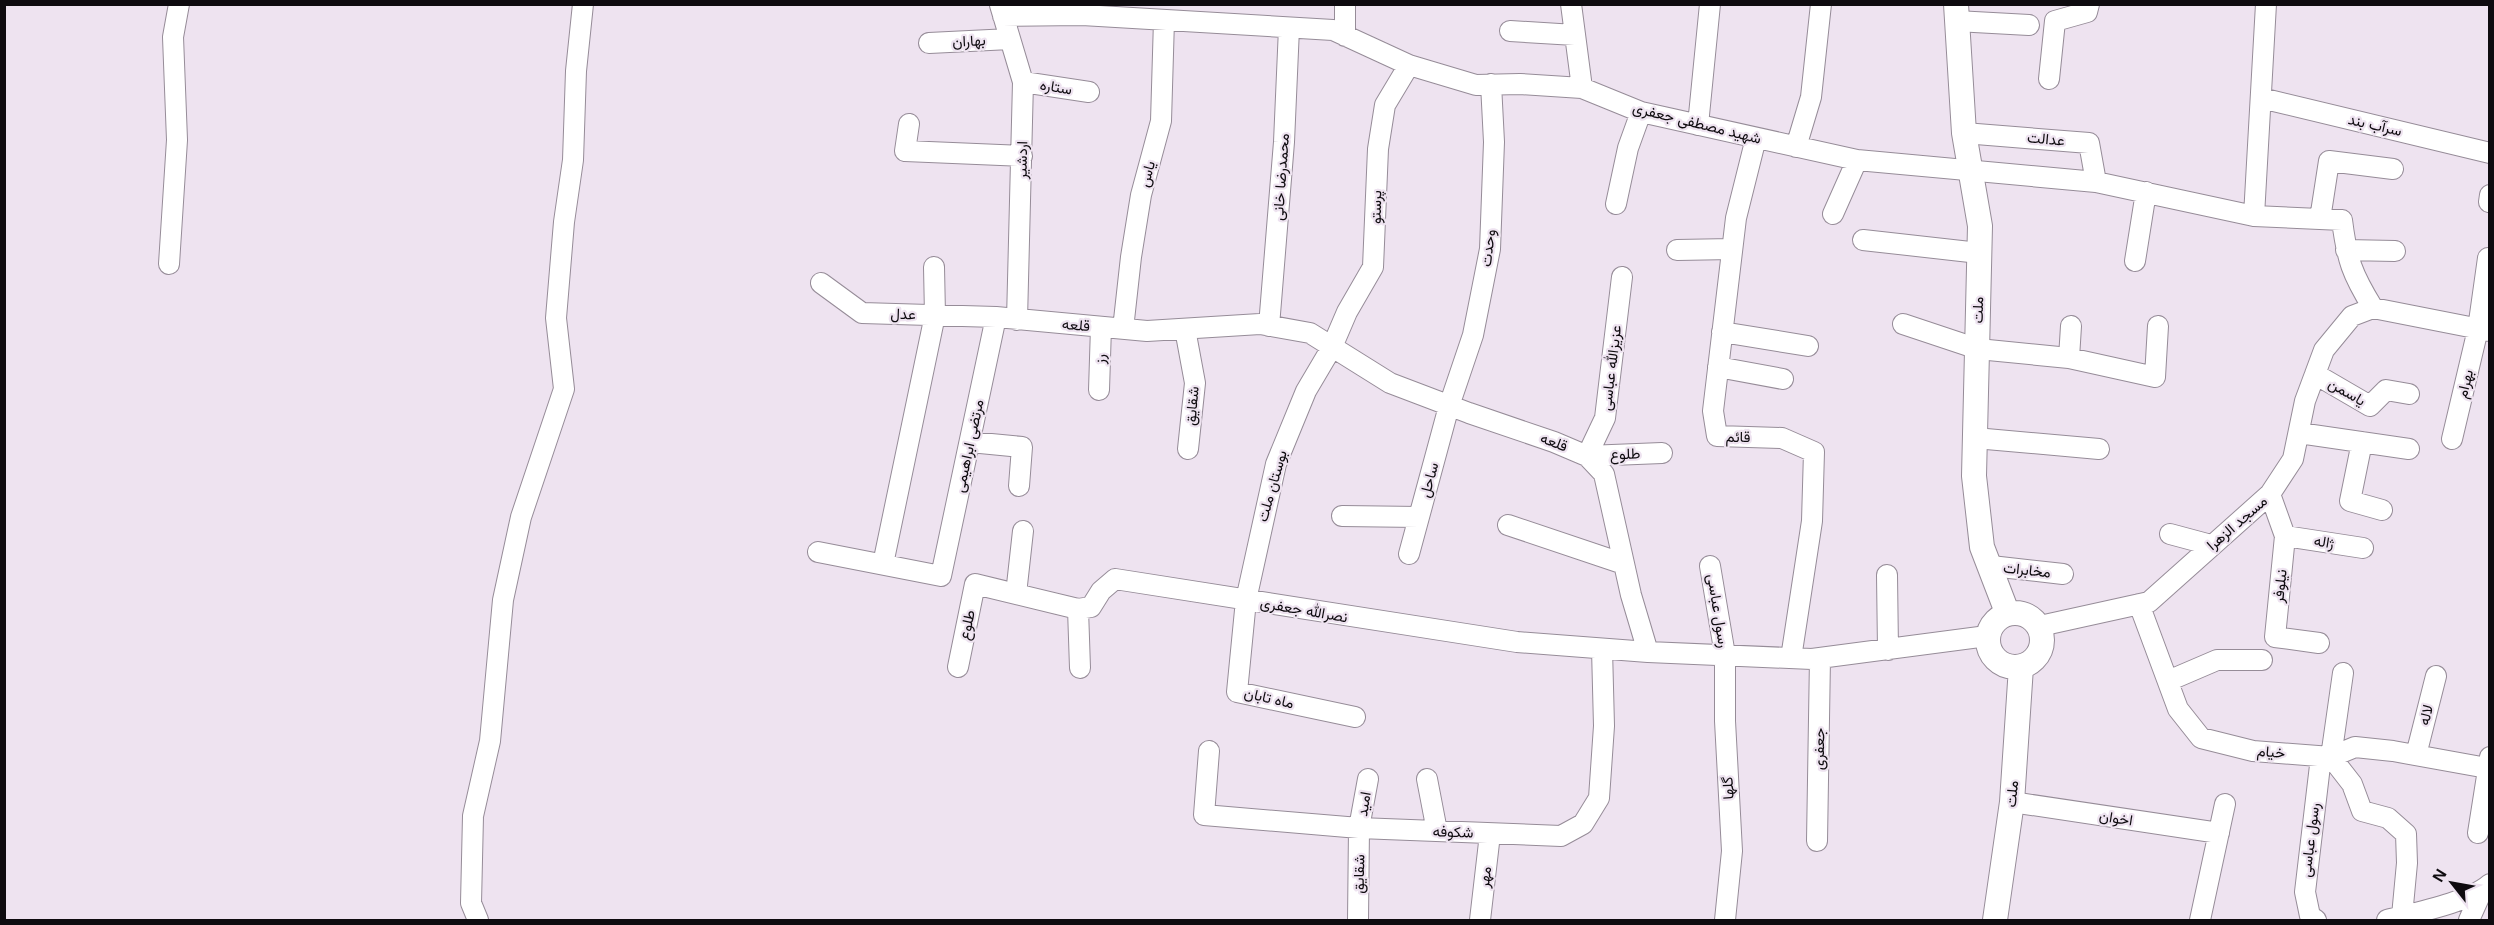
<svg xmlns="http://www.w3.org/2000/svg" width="2494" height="925" font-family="Arial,Vazirmatn,sans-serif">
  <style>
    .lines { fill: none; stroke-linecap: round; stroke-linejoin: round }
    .minor-casing { stroke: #968c98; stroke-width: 22 }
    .tertiary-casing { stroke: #968c98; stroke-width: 26 }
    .minor { stroke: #fff; stroke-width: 20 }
    .tertiary { stroke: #fff; stroke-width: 24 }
    .labels { text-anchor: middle; stroke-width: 4.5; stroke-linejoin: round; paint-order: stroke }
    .street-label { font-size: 15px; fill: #0e0b0f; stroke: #eee3f0 }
  </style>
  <rect width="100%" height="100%" fill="#eee3f0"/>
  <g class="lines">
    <defs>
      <path id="minor" d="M1345,4V36
        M1571,4L1582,88
        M1000,5L1023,82L1017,320
        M1003,16L1082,15L1333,30L1409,65L1476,85L1520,84L1582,88L1641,112L1857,160L2096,182L2254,216L2342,220C2347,260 2352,274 2373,308
        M1956,21L2029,25
        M1510,31L1575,35
        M929,43L1010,39
        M2049,79L2055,21L2087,12L2089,4
        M1023,82L1089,92
        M2261,98L2490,153
        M909,124L905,151L1022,156
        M1698,125L1710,4
        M1964,133L2089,143L2096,182
        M1756,138L1736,218L1713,411L1717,436L1782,438L1814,452L1812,521L1791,658
        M1796,147L1811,97L1821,4
        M2489,202L2490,195
        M1616,204L1628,148L1641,112
        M1833,214L1857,160
        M2254,216L2266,4
        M2320,219L2329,161L2393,169
        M1863,240L1979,253
        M1677,250L1732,249
        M2346,250L2395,251
        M2135,261L2146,192
        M169,264L177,140L173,37L179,4
        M1622,277L1605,418L1587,456L1662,453
        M821,283L862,313L996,317L1147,331L1260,324L1310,333L1390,383L1469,413L1554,442L1587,456L1604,474L1631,595L1648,652
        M1903,324L1978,349L2069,358L2155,377L2158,326
        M1269,326L1284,142L1289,28
        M1123,329L1131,257L1141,195L1161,121L1164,20
        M1185,329L1195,383L1188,449
        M1722,332L1808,346
        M2069,358L2071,326
        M1718,367L1783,379
        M2315,374L2370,406L2386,390L2409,394
        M1099,390L1101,327
        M2299,433L2409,449
        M1975,438L2099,449
        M2452,439L2478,329L2488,258
        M970,442L1022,447L1019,486
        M2362,442L2350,501L2382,510
        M2270,494L2285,536L2275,637L2319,643
        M1342,516L1419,517
        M1508,525L1624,564
        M2170,534L2211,545
        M2285,536L2363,548
        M818,552L941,576L996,317
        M1409,554L1449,406L1473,335L1490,249L1494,142L1491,84
        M883,564L935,315L934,267
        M1710,566L1725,655V721L1732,851L1725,920
        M1991,566L2063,574
        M1887,575L1888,650
        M1016,594L1023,531
        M2139,604L2178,709L2201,738L2253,751L2331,757L2355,747L2393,751L2487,768
        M1078,609L1080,668
        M2040,626L2149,602L2270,494L2293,459L2305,401L2324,350L2352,316L2373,308L2490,331
        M958,667L975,584L1078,609L1091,607L1101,591L1115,579L1517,642L1648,652L1812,659L1987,636
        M2343,673L2331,757L2352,784L2362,811L2388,818L2406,834L2407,863L2402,916
        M2168,681L2217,660H2262
        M1355,717L1237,692L1246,600L1276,464L1306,391L1332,347L1347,312L1373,267L1378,149L1385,105L1409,65
        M1209,751L1204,815L1359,828L1561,836L1583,824L1599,798L1604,726L1602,649
        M2416,755L2436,676
        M1427,779L1437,831
        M2012,802L2219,833
        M2478,833L2490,757
        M1817,841L1820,658
        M478,920L471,903L473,816L490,741L503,600L521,517L564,389L556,318L564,222L573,160L576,71L583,4
        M1358,920L1359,828L1368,779
        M1480,920L1490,834
        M2200,920L2225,804
        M2316,920L2310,916L2305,892L2321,757
        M2387,920C2414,913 2470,902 2490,884
        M2469,920L2482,891"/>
      <path id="tertiary" d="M1956,4L1964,133L1980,226L1974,476L1982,547L2007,612
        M1988 640a27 27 0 1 1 54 0a27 27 0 1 1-54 0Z
        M1995,920L2012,802L2021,667"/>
    </defs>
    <use href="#minor" class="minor-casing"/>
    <use href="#tertiary" class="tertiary-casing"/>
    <use href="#minor" class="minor"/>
    <use href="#tertiary" class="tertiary"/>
  </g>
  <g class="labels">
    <g class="street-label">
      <text transform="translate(969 41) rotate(-3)" y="5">بهاران</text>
      <text transform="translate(1056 87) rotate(9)" y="5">ستاره</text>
      <text transform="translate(1697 123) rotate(14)" y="5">شهید مصطفی جعفری</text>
      <text transform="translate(2375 125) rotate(13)" y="5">سرآب بند</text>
      <text transform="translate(2046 139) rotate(5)" y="5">عدالت</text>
      <text transform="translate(1022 160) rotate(-89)" y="5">اردشیر</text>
      <text transform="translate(1147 174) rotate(-75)" y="5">یاس</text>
      <text transform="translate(1281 177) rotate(-86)" y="5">محمدرضا خانی</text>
      <text transform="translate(1376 207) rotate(-89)" y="5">پرستو</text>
      <text transform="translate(1488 248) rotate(-83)" y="5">وحدت</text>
      <text transform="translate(1978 310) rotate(-89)" y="5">ملت</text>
      <text transform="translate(903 314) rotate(2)" y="5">عدل</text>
      <text transform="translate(1076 325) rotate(5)" y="5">قلعه</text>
      <text transform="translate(1100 359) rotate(-88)" y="5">رز</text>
      <text transform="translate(1611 368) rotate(-83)" y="5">عزیزالله عباسی</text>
      <text transform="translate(2465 384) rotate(-77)" y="5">بهرام</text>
      <text transform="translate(2347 392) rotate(30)" y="5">یاسمن</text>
      <text transform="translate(1192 406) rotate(-85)" y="5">شقایق</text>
      <text transform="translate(1738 437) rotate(1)" y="5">قائم</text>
      <text transform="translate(1554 442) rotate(21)" y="5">قلعه</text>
      <text transform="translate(969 446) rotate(-78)" y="5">مرتضی ابراهیمی</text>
      <text transform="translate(1625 454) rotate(-2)" y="5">طلوع</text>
      <text transform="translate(1429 480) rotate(-75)" y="5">ساحل</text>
      <text transform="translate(1272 486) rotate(-74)" y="5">بوستان ملت</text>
      <text transform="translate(2237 523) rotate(-41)" y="5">مسجد الزهرا</text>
      <text transform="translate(2324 542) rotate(9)" y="5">ژاله</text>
      <text transform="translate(2027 570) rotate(6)" y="5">مخابرات</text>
      <text transform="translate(2280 586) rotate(-84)" y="5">نیلوفر</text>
      <text transform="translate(1304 610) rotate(10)" y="5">نصرالله جعفری</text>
      <text transform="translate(1718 611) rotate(81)" y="5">رسول عباسی</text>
      <text transform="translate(967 625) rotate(-78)" y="5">طلوع</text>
      <text transform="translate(1269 698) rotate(13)" y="5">ماه تابان</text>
      <text transform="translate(2426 715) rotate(-76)" y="5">لاله</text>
      <text transform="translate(1819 749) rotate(-89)" y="5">جعفری</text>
      <text transform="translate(2271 752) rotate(5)" y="5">خیام</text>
      <text transform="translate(1728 788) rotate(-93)" y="5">گلها</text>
      <text transform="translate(2012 794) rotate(-85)" y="5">ملت</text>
      <text transform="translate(1364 804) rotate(-81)" y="5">امید</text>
      <text transform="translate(2116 818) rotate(9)" y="5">اخوان</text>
      <text transform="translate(1453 832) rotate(2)" y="5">شکوفه</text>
      <text transform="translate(2310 840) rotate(-83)" y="5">رسول عباسی</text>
      <text transform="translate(1359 874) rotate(-89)" y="5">شقایق</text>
      <text transform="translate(1485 877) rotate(-83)" y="5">مهر</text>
    </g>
  </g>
  <rect width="2494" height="925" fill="none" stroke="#0e0b0f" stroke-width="12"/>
  <g transform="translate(2452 883) rotate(301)" stroke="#eee3f0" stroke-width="4.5" paint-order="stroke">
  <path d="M0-4.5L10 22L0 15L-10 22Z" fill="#0e0b0f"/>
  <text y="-9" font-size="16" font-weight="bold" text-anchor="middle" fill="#0e0b0f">N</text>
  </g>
</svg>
